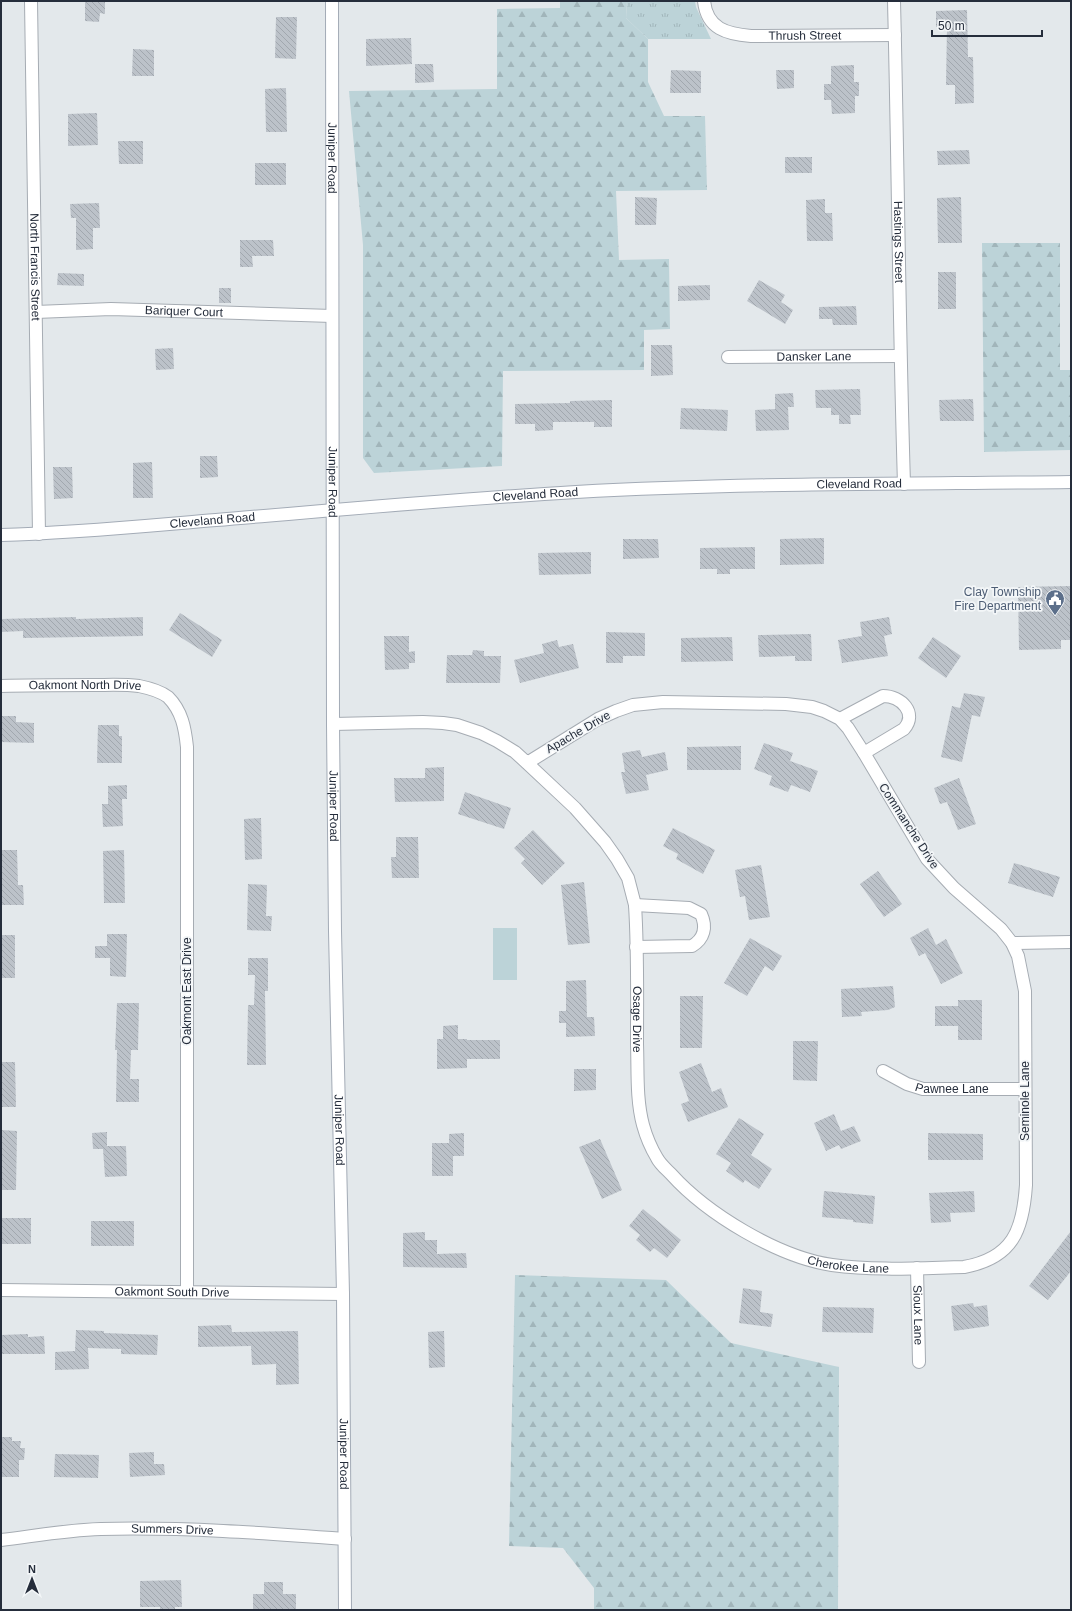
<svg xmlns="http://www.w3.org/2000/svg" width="1072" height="1611" font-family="Helvetica,sans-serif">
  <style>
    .grass { fill: url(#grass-tufts) }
    .forest { fill: url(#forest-firs) }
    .pitch { fill: #bcd3d8 }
    .building { fill: url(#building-back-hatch) }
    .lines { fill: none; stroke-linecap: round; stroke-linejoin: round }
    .street-casing { stroke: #a6acb3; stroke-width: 14 }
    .secondary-casing { stroke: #a3abb6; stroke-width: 14 }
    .street { stroke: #fff; stroke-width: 12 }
    .secondary { stroke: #fff; stroke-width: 12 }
    .labels { text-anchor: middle; stroke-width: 3.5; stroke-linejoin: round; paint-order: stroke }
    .street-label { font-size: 12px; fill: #252d3b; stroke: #f3f6f8 }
    .service-label { font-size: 12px; fill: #4e5e75; stroke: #f3f6f8; text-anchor: end }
  </style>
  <defs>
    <pattern id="grass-tufts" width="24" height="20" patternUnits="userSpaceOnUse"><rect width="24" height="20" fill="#bcd3d8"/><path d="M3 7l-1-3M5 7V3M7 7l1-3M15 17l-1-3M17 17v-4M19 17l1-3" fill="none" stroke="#a1b5ba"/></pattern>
    <pattern id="forest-firs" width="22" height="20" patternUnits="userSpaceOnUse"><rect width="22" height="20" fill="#bcd3d8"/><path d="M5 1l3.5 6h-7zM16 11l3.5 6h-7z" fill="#a1b5ba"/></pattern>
    <pattern id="building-back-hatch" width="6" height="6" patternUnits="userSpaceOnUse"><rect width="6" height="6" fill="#bcc2c9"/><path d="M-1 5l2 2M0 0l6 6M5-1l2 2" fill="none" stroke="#a1a7ae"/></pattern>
  </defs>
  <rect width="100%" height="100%" fill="#e3e8eb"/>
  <path class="grass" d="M627,1H695L696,7L711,39H648L626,18Z"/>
  <path class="forest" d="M560,1H627L626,18L648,39V82L664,116H705L707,190L616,191L619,260L669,259L670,329L644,330V370L503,371L502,466L374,473L363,458V245L349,91L497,89V9L560,8Z
    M982,243H1060V370H1071V450L984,452Z
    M515,1275L666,1280L731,1343L839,1367L838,1610H594V1588L563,1548L509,1546Z"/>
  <path class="pitch" d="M493,928H517V980H493Z"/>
  <path class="building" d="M85,1H105V14L100,13L99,22L85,21Z
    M967,10L968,57H973L974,103L955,104V85H946L947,27H936V11Z
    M276,17H297L296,59L275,58Z
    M411,38L412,64L366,66V39Z
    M133,49L154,50V76H132Z
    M415,64H433L434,82L415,83Z
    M854,65V82H859V96H855V113L832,114L831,100H824V84H831V66Z
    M671,70L701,71V93H670Z
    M776,70H794V88L777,89Z
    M286,88L287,132H266L265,89Z
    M97,113L98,145L68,146V114Z
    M118,141H143V164H119Z
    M969,150L970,164L938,165L937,151Z
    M785,157H812V173H785Z
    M255,163H286V185H255Z
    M635,197L657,198L656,225H635Z
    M961,197L962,243H938L937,198Z
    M825,199V213H832L833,241H807L806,200Z
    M99,203L100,228H93V249L76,250V218H71L70,204Z
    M240,240H273L274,256H252L253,267H240Z
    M938,272H956V309H938Z
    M58,273L84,274V286L57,285Z
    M759,280L785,295L781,302L793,310L785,324L747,301Z
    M710,285V300L678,301V286Z
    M219,288H231V303H219Z
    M856,306L857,325H833L832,319H819V307Z
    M651,345H672L673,375L651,376Z
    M173,348L174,369L156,370L155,349Z
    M860,389L861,415H850L851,424H839V415H831V408H816L815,390Z
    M793,393L794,407H788L789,430L756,431L755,410L775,409V394Z
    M973,399L974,421H940L939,400Z
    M612,400V427H594V422H553V430L535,431V424H515V404L570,403V401Z
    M681,408L728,410L727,431L680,429Z
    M200,456H217L218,477L200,478Z
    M152,462L153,498H133V463Z
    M53,467H72L73,498L54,499Z
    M824,538V564L780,565V539Z
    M623,539H658L659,558L623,559Z
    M755,547V569H730V574H717V569H700V548Z
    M591,552V574L539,575L538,553Z
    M1071,586V640H1061V649L1019,650L1018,587Z
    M180,613L222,640L212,657L169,630Z
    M76,617V619L143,617V636L23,638V631L1,632V619Z
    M889,617L892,634L884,636L888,656L842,663L838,640L862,636L860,622Z
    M606,632L645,633V656H623V663H606Z
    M811,634L812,661H795V656L759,657L758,635Z
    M384,636H409V652L415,651V663H409V669L385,670Z
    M732,637L733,661L681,662V638Z
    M933,637L961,656L946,678L918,658Z
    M557,640L559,647L573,644L579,668L520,683L514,660L544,653L542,644Z
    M473,650L484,651V656H501L500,683H446L447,655H472Z
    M964,693L985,697L980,717L972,715L962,762L941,757L952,706L960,708Z
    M2,716H16V722L34,723V743L1,742Z
    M98,725H119V736H122V763H97Z
    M764,743L793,753L790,761L818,771L810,792L791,785L788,792L769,785L772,776L754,769Z
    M741,746V770H687V747Z
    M640,750L642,757L665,752L668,770L646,775L649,790L626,794L621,772H625L622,753Z
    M444,767V801L395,802L394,778H425V768Z
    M959,778L976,824L958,830L947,802L940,804L934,788Z
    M127,785V799H122L123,826L103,827L102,804H108V786Z
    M465,792L511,808L504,829L458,814Z
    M261,818L262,859L245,860L244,819Z
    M673,828L715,850L703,874L676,859L678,854L663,846Z
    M533,830L565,863L542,885L521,863L525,859L514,848Z
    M396,837H418L419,878H392L391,857H396Z
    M1,850H17L18,885H23L24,905H1Z
    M124,850L125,903H104L103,851Z
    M1014,863L1060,877L1053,897L1008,883Z
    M761,865L770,917L749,920L745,896L740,897L735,870Z
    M878,871L902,904L884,917L860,884Z
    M584,882L590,943L568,945L561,885Z
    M248,884L267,885L266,916H272L271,931L247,930Z
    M928,928L936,945L946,939L963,973L941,984L925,953L919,956L910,938Z
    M107,934H127L126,977L110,976V958H95V946H107Z
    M1,935H15V978H1Z
    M750,938L782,956L773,971L765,966L747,996L724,983Z
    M248,958H268V991H265L266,1065H247L248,1005H254L255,975H248Z
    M586,980L587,1017H594L595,1036L566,1037V1023H559V1011H566V981Z
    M893,986L895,1007L888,1010L861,1012L862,1016L842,1017L841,989Z
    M680,996H703L702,1048H680Z
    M958,1000H982V1040H958V1026H935V1006H958Z
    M117,1003H139L138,1050H131L130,1079H139V1102H116L117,1050H115Z
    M458,1025V1039H467V1040H500V1059H467V1068L437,1069V1039H443V1026Z
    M793,1041H818L817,1081L793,1080Z
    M1,1062H15L16,1107H1Z
    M701,1063L712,1092L721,1088L728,1107L688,1122L681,1104L689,1101L679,1072Z
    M574,1069H596V1090L574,1091Z
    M834,1114L841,1131L854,1126L861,1141L841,1149L839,1145L826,1151L814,1123Z
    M739,1118L764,1134L751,1155L772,1169L759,1189L745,1180L743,1183L726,1171L731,1163L716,1154Z
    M1,1130L17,1131L16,1190H1Z
    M107,1132V1146H126L127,1176L105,1177L103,1149H93L92,1133Z
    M464,1133V1156H453V1176H432V1143H449V1134Z
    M928,1133L983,1134V1160H928Z
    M600,1139L622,1190L602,1199L579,1147Z
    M824,1191L875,1196L873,1224L853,1222V1220L822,1217Z
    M974,1191L975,1212L950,1213L951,1222L931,1223L929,1193Z
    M643,1209L681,1240L667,1258L654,1248L650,1252L636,1240L640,1235L629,1226Z
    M1,1218H31V1244H1Z
    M91,1221H134V1246H91Z
    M1071,1231V1271L1048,1300L1029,1286Z
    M425,1232V1240H437V1254L466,1253L467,1268L403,1267V1233Z
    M743,1288L762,1291L760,1312L773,1314L771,1327L739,1323Z
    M973,1303L974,1307L987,1305L989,1326L954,1331L951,1306Z
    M823,1307L874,1308L873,1333L822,1332Z
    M231,1325L232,1332L298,1331L299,1384L276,1385V1364L252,1365L251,1346L198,1347V1326Z
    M76,1330L104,1331V1333L158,1335L157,1355L121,1354V1349L88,1348L89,1369L55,1370V1352L75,1351Z
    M444,1331L445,1367L429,1368L428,1332Z
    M28,1334V1337L44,1336L45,1354H1V1335Z
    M1,1437H12V1441H21L20,1448H25L24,1460H19V1477H1Z
    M154,1452V1464H164L165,1475L130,1477L129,1453Z
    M55,1454L99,1455L98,1478L54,1477Z
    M181,1580L182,1607H175V1610H160V1607H140V1581Z
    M264,1582H283V1594H296V1610H253V1594H264Z"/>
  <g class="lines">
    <defs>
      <g id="street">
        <path id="s1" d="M31,1L39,534"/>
        <path id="s2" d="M704,1C707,29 727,34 751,36L895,35"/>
        <path id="s3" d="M894,1C898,162 899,323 904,484"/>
        <path id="s4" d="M36,312L111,309L332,316"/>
        <path id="s5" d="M728,357L900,356"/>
        <path id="s6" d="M1,686C32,685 63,685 93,685C108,685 124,684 139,686C149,688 160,691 168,697C182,711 185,728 187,747V1292"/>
        <path d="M840,719L883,696C901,696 918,713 904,729L864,753"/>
        <path id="s7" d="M333,724L423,722L443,723L457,725L481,733L497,741L515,752L527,763L575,808L605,842L617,859L628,878L635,905C638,951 637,997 637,1044C638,1070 636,1099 643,1125C646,1136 651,1148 657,1158C660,1164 666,1169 671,1174C707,1214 778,1257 832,1265C876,1271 920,1268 964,1267C1013,1258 1023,1230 1026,1185L1025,991L1018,956L1012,943L1001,929L954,888L927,859L864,753L848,728L840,719L824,711L812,707L786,704L663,702L633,705L616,711L598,719L527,763"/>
        <path d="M635,905L689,908L701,914C707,927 704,939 692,946L636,947"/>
        <path d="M1012,943L1071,942"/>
        <path id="s8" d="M883,1071L907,1084L923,1089H1024"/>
        <path id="s9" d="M917,1268L919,1362"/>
        <path id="s10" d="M1,1290L343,1294"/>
        <path id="s11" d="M1,1540C34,1536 67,1530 101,1529C182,1527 264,1533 345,1539"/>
      </g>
      <g id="secondary">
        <path id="s12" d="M332,1L333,724L335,931L343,1294L345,1610"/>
        <path id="s13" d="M1,535C73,533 144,526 216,520C336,510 456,499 576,492C740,483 906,484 1071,482"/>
      </g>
    </defs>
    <use href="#street" class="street-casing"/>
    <use href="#secondary" class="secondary-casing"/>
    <use href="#street" class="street"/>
    <use href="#secondary" class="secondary"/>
  </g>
  <defs>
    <symbol id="civic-pin" viewBox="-11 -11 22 30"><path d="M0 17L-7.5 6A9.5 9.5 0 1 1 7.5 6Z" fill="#5c6f8a" stroke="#f3f6f8"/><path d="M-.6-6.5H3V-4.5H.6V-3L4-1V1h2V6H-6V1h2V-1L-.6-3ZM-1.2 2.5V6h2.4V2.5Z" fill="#fff"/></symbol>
  </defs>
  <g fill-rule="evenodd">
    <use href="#civic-pin" x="1044" y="588" width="22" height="30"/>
  </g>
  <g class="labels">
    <g class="street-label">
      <text dy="4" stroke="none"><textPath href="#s2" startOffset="119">Thrush Street</textPath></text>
      <text dy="4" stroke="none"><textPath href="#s12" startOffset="157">Juniper Road</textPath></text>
      <text dy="4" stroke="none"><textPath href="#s3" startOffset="241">Hastings Street</textPath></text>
      <text dy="4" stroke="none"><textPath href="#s1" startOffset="266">North Francis Street</textPath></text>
      <text dy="4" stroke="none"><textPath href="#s4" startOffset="148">Bariquer Court</textPath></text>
      <text dy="4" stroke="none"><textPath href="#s5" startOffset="86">Dansker Lane</textPath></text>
      <text dy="4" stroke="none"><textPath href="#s12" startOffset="481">Juniper Road</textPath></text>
      <text dy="4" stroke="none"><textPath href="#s13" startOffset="860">Cleveland Road</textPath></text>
      <text dy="4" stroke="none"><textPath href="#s13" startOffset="536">Cleveland Road</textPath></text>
      <text dy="4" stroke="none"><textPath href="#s13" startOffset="212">Cleveland Road</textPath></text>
      <text dy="4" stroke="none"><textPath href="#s6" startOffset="84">Oakmont North Drive</textPath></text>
      <text transform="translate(578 732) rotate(-30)" y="4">Apache Drive</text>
      <text dy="4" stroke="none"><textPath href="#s12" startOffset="805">Juniper Road</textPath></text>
      <text transform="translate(909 826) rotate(57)" y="4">Commanche Drive</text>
      <text transform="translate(187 991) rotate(-90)" y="4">Oakmont East Drive</text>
      <text dy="4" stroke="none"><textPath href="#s7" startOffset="501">Osage Drive</textPath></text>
      <text dy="4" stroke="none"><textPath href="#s8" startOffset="73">Pawnee Lane</textPath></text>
      <text transform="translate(1025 1101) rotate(-90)" y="4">Seminole Lane</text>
      <text dy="4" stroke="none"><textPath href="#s12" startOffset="1129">Juniper Road</textPath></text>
      <text dy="4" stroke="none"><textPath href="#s7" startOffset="868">Cherokee Lane</textPath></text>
      <text dy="4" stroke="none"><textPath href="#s10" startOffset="171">Oakmont South Drive</textPath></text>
      <text dy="4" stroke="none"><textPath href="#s9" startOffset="47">Sioux Lane</textPath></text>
      <text dy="4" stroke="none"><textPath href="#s12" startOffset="1453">Juniper Road</textPath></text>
      <text dy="4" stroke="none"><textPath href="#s11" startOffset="172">Summers Drive</textPath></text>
    </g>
    <g class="service-label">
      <text x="1041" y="596">Clay Township<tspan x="1041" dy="14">Fire Department</tspan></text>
    </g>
  </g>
  <rect width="1072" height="1611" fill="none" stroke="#252d3b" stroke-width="4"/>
  <g transform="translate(32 1579)" stroke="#f3f6f8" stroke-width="3" paint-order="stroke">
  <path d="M0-3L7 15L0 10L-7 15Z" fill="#252d3b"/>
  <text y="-6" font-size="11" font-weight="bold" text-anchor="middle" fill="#252d3b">N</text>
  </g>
  <path d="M932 30v6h110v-6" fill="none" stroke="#252d3b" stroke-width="2"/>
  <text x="938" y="30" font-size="12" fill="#252d3b" stroke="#f3f6f8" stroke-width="3" paint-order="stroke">50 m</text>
</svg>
